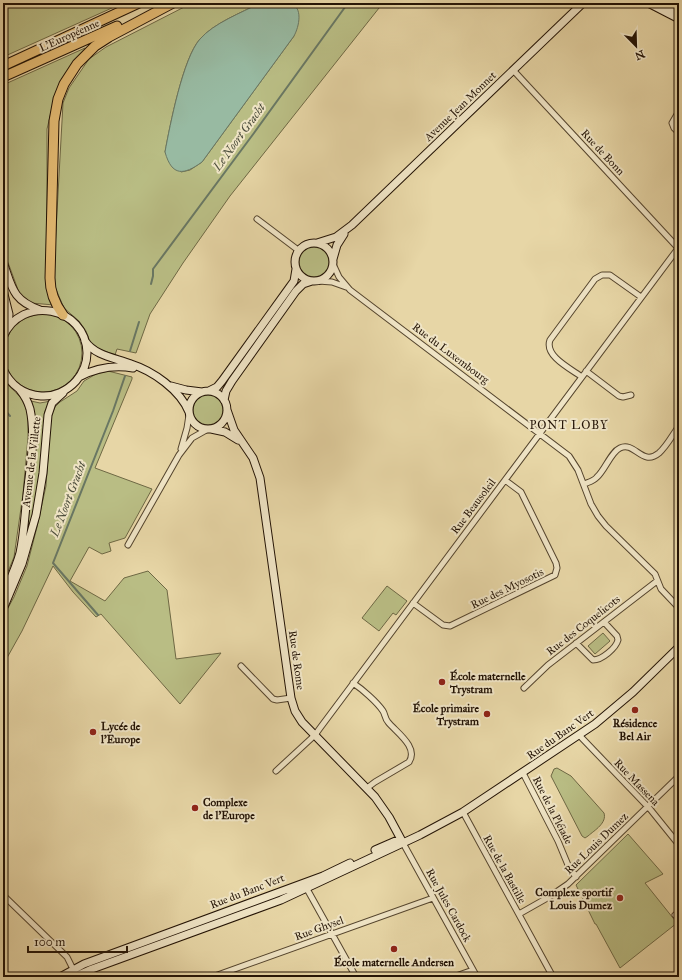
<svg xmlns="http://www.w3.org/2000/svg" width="682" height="980" font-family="'IM FELL Great Primer',serif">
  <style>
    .green { fill: #b9bd84; stroke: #6e6844 }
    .water { fill: #98baa2; stroke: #697763 }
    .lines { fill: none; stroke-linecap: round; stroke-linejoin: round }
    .stream { stroke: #697763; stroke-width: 2 }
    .street-casing { stroke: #54442d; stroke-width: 7 }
    .secondary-casing { stroke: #231305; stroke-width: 9 }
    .highway-casing { stroke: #231305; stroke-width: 11 }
    .street { stroke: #efe4c5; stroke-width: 5 }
    .secondary { stroke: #efe4c5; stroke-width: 7 }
    .highway { stroke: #e4bb73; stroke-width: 9 }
    .poi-dot { fill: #8f2418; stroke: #efe4c5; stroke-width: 1.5 }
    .labels { text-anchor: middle; stroke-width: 4; stroke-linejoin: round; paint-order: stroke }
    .street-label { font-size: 11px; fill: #231305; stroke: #efe4c5 }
    .poi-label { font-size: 11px; font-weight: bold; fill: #231305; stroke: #efe4c5; text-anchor: start }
    .water-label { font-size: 12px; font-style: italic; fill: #4c4d3c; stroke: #efe4c5 }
    .neighbourhood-label { font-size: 12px; letter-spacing: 1px; fill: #231305; stroke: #efe4c5 }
  </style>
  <rect width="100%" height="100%" fill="#e7d6a6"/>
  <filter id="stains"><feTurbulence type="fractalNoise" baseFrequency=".005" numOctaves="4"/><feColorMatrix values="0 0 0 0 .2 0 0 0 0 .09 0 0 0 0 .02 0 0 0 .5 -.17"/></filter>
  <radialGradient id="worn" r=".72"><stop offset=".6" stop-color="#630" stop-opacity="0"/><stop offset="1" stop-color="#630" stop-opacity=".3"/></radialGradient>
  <path class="green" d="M3,3H123L3,57Z
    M192,3H260C241,13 214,23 200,39C183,58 170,125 165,152L181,172L190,170L202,162L294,36V5L289,3H383L230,196L183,263L150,314L136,353L117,349L115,355L94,347L90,342L86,331L79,321L64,308L55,287L54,267L63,103L69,88L89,59L106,47Z
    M85,48L86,50L53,104L47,129V275L54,305L31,303L20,295L3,249V85Z
    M299 262a15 15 0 1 1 30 0a15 15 0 1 1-30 0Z
    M4 353a39 39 0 1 1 78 0a39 39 0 1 1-78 0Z
    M108,371L132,377V379L95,468L152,489L125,538L109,543L111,551L102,554L89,547L70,581L105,601L124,578L148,571L167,590L176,659L221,653L180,704L101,614L96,617L73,592L53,566L22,631L3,665V617L14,597L27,566L37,527L46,486L48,457L49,420L55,407L60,402L77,391L84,381L96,374Z
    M3,379L23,400L28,415V437L23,494L14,557L3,584Z
    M193 410a15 15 0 1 1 30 0a15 15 0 1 1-30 0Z
    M31,401L40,403L51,401L45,411L39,484L35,509L28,537L25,536L35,419Z
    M387,586L407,601L396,615L393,613L379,631L362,618Z
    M603,633L610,641L595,654L588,646Z
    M557,768L571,776L604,813C607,823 595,830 588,836L585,838L582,836L551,776L554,769Z
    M628,834L663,874L645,883L677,923L620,968L596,924H595L576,885Z"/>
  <path class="water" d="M260,3C269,3 280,1 289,3C304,6 299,27 294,36L202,162C184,175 172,177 165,152C170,125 183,58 200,39C214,23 241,13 260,3Z"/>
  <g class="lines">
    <path class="stream" d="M151,284L153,276V269L254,133L348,3
      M130,351L139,322
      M3,408L10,416
      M98,615L53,563L113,411L125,376"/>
    <defs>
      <path id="street" d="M513,70L679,249
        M679,111L672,123L674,128L679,133
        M257,219L298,250
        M333,264L339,277L350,290L569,456L578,470L591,504L598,516L606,526L655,574L661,589L679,608
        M318,281L332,282L346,287
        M586,371L619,396L623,397L631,395
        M582,377C571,369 544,356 550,340L595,279L602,275H610L641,297
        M181,449L187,428L189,415
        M584,484C589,482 594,481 597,477C605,470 611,452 620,448C635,441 642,467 659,453C667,446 673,434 679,426
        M128,545L179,455L192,438L208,429
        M413,603L443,625L450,626L555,575L557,568L556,563L521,492L505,480
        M576,643L593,660C602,660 616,648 618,640L617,636L604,622
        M241,666L273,699L277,700L291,698
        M353,683C362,689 377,702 383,711C385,714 385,719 388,722C396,732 419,747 409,762L375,782L367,788
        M524,688L548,665L657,581
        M579,735L650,809L679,845
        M276,771L315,735L320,728L679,247
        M523,773L558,841L568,865L576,877
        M463,812L553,977
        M403,843L477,977
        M307,889L356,977
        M3,895L67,957L74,971
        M519,914L549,897L568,884L679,776
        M675,915L679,912
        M212,977L433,898
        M453,977L473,970"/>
      <path id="secondary" d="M648,3L679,19
        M666,8L679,12
        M295 262a19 19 0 1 1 38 0a19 19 0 1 1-38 0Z
        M317,243L336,237L352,225L583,3
        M333,259L337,245L344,234
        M3,262C12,287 12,300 40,310
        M3,290L9,314L8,328
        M3,337C21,294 86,306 87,353C87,363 83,373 76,381C67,391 54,397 41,396C24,395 10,385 3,369
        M85,341C95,356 116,358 131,364C153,371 180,390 189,412
        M79,377C96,368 115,365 133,368
        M171,386L186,390L202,392
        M189 410a19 19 0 1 1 38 0a19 19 0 1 1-38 0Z
        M209,391L217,387L222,381L289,288L294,281L296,269
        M224,400L226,391L232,381L296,291L303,284L312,281
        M227,410L234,430L253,458L260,478L291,698L295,711L302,722L375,797L389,817L403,843
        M211,429L225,432L238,440
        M3,596C9,582 16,568 20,553C24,534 25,514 27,495C30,467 36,437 30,409C28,402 25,396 20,390
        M3,609L22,564L36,515L43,473L48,415L52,403L63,393
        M375,850L398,840
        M60,977L84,964L323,876L350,863
        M74,977L92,969L281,900L420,835L463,812L595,724L633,692L679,647"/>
      <path id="highway" d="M3,66L139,3
        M3,77L117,26
        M63,315C55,304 50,292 50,278L54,121L58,99L64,84L77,64L95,46L109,37L173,3"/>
    </defs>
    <use href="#street" class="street-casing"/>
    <use href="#secondary" class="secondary-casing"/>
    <use href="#highway" class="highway-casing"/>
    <use href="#street" class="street"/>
    <use href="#secondary" class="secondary"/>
    <use href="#highway" class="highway"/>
  </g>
  <g class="poi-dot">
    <circle cx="442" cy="682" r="4"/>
    <circle cx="635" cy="710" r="4"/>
    <circle cx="487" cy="714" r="4"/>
    <circle cx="93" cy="732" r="4"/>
    <circle cx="195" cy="808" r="4"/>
    <circle cx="620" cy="898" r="4"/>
    <circle cx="394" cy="949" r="4"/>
  </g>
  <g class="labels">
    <g class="street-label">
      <text transform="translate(69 35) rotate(-24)" y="4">L'Européenne</text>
      <text transform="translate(460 106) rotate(-44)" y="4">Avenue Jean Monnet</text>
      <text transform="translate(603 152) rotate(47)" y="4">Rue de Bonn</text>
      <text transform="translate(451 353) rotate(37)" y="4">Rue du Luxembourg</text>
      <text transform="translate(31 462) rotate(-83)" y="4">Avenue de la Villette</text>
      <text transform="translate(473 506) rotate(-53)" y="4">Rue Beausoleil</text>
      <text transform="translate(507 588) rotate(-26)" y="4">Rue des Myosotis</text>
      <text transform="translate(583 625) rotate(-38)" y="4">Rue des Coquelicots</text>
      <text transform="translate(297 660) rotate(82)" y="4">Rue de Rome</text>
      <text transform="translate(560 734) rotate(-35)" y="4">Rue du Banc Vert</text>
      <text transform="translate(637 782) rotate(46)" y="4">Rue Massena</text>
      <text transform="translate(553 810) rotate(63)" y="4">Rue de la Pléiade</text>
      <text transform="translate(596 843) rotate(-44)" y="4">Rue Louis Dumez</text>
      <text transform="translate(505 869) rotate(61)" y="4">Rue de la Bastille</text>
      <text transform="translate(247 891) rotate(-21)" y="4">Rue du Banc Vert</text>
      <text transform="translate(449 905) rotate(61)" y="4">Rue Jules Cardock</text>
      <text transform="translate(319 928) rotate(-20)" y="4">Rue Ghysel</text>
    </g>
    <g class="poi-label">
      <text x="450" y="680">École maternelle<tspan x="450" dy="13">Trystram</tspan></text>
      <text x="479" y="712" text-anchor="end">École primaire<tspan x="479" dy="13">Trystram</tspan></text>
      <text x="635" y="727" text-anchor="middle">Résidence<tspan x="635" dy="13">Bel Air</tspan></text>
      <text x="101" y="730">Lycée de<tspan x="101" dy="13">l'Europe</tspan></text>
      <text x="203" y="806">Complexe<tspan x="203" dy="13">de l'Europe</tspan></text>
      <text x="612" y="896" text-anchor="end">Complexe sportif<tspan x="612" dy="13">Louis Dumez</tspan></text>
      <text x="394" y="966" text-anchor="middle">École maternelle Andersen</text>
    </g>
    <g class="water-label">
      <text transform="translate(239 137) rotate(-54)" y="4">Le Noort Gracht</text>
      <text transform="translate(68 499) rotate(-69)" y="4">Le Noort Gracht</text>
    </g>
    <g class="neighbourhood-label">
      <text x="569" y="429">PONT LOBY</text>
    </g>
  </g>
  <rect width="682" height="980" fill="none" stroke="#e7d6a6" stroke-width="16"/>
  <rect x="4" y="4" width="674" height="972" fill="none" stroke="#231305" stroke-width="2"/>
  <rect x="8" y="8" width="666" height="964" fill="none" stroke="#231305"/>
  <g transform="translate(636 46) rotate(157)" stroke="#efe4c5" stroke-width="3" paint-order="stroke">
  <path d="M0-3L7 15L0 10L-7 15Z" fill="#231305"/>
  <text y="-6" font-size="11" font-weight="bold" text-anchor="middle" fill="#231305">N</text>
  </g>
  <path d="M28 946v6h99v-6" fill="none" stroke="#231305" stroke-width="2"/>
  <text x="34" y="946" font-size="12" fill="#231305" stroke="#efe4c5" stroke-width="3" paint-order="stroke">100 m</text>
  <rect width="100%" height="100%" filter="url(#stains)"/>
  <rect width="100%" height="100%" fill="url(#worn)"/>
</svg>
